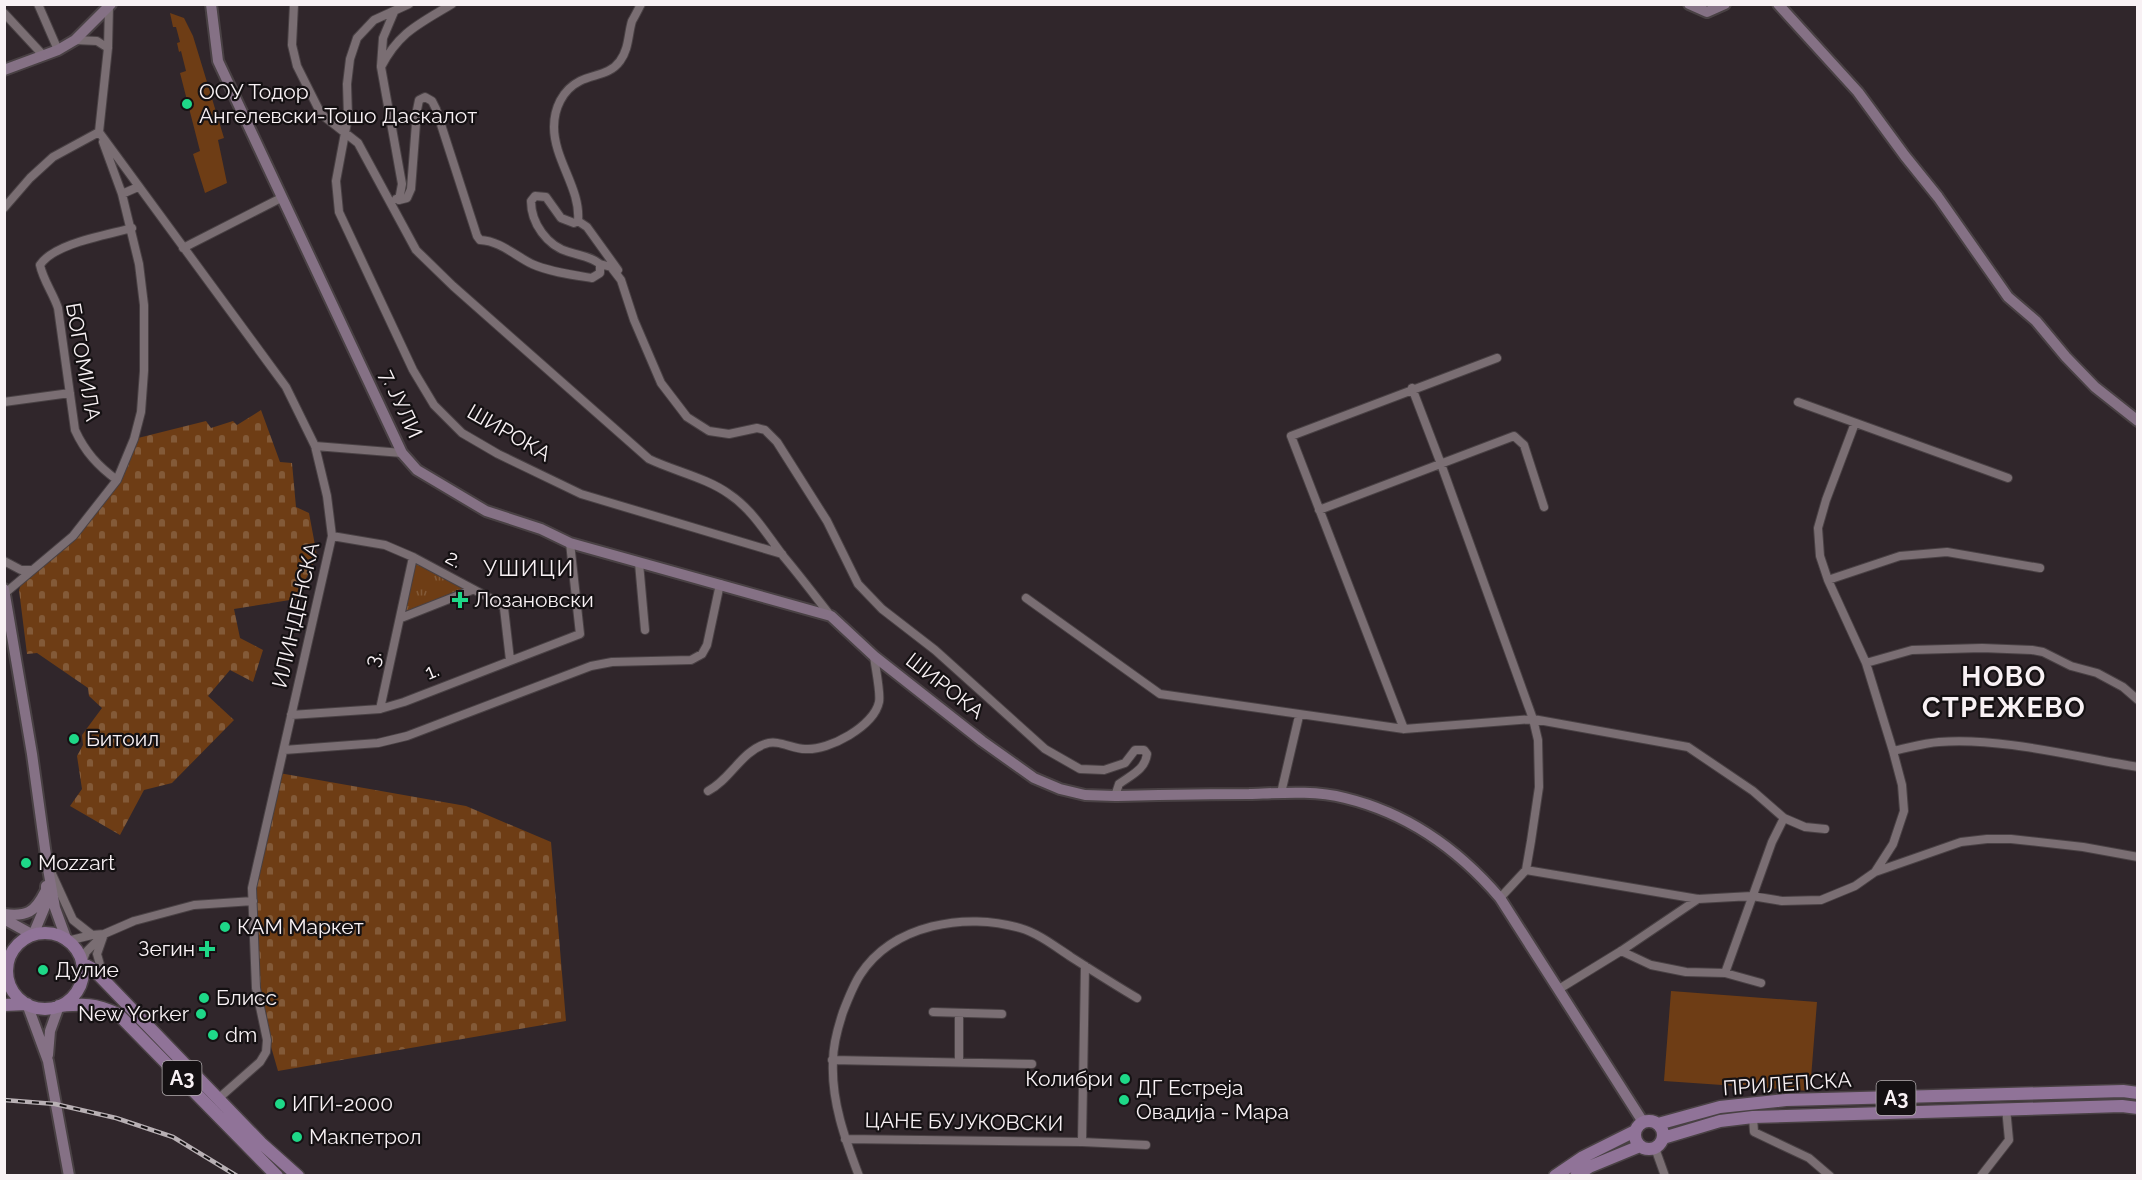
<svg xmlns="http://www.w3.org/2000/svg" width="2142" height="1180" font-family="Raleway,sans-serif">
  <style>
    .cemetery { fill: url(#cemetery-stones) }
    .park { fill: url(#park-tufts) }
    .pitch { fill: #6e3d15 }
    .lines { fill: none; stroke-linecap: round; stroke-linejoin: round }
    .street-casing { stroke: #494144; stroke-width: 10 }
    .secondary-casing { stroke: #494144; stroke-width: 14 }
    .primary-casing { stroke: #494144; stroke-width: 15 }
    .street { stroke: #7a6e73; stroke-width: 8 }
    .secondary { stroke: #857185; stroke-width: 10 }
    .primary { stroke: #907398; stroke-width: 12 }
    .rail-casing { stroke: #b8b0b4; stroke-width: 4.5 }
    .rail { stroke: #151113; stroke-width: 2; stroke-dasharray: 7; stroke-linecap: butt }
    .poi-dot { fill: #1ed888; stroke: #151113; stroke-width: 2 }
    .labels { text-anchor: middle; stroke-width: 4.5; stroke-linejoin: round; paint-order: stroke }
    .shield { fill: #151113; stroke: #b4aeb0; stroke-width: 1.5 }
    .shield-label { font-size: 20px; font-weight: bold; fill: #f8f1f4 }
    .poi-label { font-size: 21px; fill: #f8f1f4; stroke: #151113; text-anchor: start }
    .street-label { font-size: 21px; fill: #f8f1f4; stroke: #151113 }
    .neighbourhood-label { font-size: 22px; letter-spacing: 1.5px; fill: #f8f1f4; stroke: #151113 }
    .district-label { font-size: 27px; font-weight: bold; letter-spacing: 1.5px; fill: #f8f1f4; stroke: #151113 }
  </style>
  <defs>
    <pattern id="cemetery-stones" width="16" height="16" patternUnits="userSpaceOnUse" patternTransform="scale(1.5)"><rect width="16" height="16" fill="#6e3d15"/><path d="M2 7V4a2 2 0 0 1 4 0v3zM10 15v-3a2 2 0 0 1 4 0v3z" fill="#835a38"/></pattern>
    <pattern id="park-tufts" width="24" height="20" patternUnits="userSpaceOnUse" patternTransform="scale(1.5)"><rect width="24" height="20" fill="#6e3d15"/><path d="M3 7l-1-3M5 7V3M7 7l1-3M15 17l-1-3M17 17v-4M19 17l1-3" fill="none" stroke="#835a38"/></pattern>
  </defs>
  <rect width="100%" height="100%" fill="#30262b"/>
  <path class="cemetery" d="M261,410L280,462L292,463L296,507L309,513L317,556L296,599L234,609L240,638L263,650L253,682L230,670L208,696L234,720L172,783L144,790L120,835L70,806L82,789L77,756L83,745L82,735L102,708L89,696L88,688L37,653L27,654L19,590L24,577L73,536L117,480L134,439L206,421L211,428L233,421L237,425Z
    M279,773L466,806L551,842L566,1021L278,1071L259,1005L252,888Z"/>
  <path class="park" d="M413,557L472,590L401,618Z"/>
  <path class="pitch" d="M170,13L184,18L193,36L224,138L218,140L227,183L205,193L193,154L200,151L180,73L186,71L181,51L179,52L177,43L180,42L176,27H173Z
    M1671,991L1817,1002L1810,1091L1664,1081Z"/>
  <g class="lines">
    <defs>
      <path id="street" d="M38,4L58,50
        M294,4L292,45L297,66L321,114L358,143L416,250L453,286L649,459C674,471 707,478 729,494C753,510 767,535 784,557C800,576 815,596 830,615
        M409,4L374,20L357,38L350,59L347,84L348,117L336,181L339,212L413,370L434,405L462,433L498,454L581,494L782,554
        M109,6L108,48L99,132L286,387L315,446L327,496L332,536L252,888L256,988L267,1040L266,1052L260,1062L219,1098
        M4,13L42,54
        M75,40L97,41L108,48
        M381,66L383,38L394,12
        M122,194L138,187
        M396,199L399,200L402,184L381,67C399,32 419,24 452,4
        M399,200L407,198L411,189L417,110L419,100L425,97L432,101L436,109L477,236L480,240C500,241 514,255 532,264C550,272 573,275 592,278L600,273V264C590,256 581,256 569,252C547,246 531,223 531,201L535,196L546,197L561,218L574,223L578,221C581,189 554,160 554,127C554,109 562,90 580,81C594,74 610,75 620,61C629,49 628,34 632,21C635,16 638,10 641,4
        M4,208L30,178L53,157L99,132
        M578,221L587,227L618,270
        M183,248L281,198
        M600,264L611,267L621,280L634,320L661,383L687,417L709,431L729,434L757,428L765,430L777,442L827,521L858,584L882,609L935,650L1045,749L1080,769L1104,770L1125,763L1135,750H1144L1147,754C1145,770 1131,775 1119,784L1115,796
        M1412,388L1441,464L1533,719L1538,740L1539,787L1531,841L1526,870L1500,898
        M4,402L70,393
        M1798,402L2008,478
        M315,446L402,453
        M117,480C98,466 85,452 75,430L58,308C53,293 43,280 40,265C54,243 107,235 132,228
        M1319,510L1514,436L1524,445L1544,507
        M332,536L385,545L413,557L499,603L504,608L510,660
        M4,561L21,570H32
        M639,563L645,630
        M1828,580L1900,556L1947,552L2040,568
        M4,594L73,536L117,480L134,439L141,412L144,371V305L139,264L122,194L103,142
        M1026,598L1160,694L1404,729L1533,719L1688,747L1753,791L1784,818L1805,827L1825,829
        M401,618L472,590
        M1866,663L1912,650L1982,648L2032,650L2043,652L2071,666L2097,673L2123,687L2138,700
        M380,709L413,557
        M291,715L380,709L404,702L580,634L570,543
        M1404,729L1291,436L1497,358
        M284,750L378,743L407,736L591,666L612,662L691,660L702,654L707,645L720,584
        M1893,751C1908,748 1924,743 1939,742C2000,737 2076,757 2138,767
        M708,791C730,780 741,752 765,744C778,739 792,749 805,749C829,751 874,726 879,702C881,693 875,666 874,656
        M1281,793L1299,716
        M1526,870L1698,899L1752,896L1782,901L1821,900L1855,886L1875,872L1893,844L1904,811L1902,785L1893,751L1866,663L1828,580L1820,556L1818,528L1826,500L1855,423
        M1875,872L1961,842L1987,839H2011L2083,847L2138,857
        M52,874L73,920L92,935L104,934L134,921L194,905L253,901
        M67,941L92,935
        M1621,951L1651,965L1686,972L1725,973
        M82,963L86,952L101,937
        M103,975L97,954L104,934
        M1761,983L1725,973L1772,842L1784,818
        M1559,989L1621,951L1698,899
        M933,1012L1002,1014
        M832,1060L1032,1064
        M959,1062V1013
        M1753,1117L1754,1132L1809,1158L1830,1176
        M845,1139L1082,1142L1146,1145
        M1082,1142L1085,966
        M1655,1148L1665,1176
        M859,1176C845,1139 831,1101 833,1061C833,1045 838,1027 843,1012C848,999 853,986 860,975C893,924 966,912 1020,928C1038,933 1056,947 1071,957C1093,971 1115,985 1137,998
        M1981,1176L2009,1140L2006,1108"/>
      <path id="secondary" d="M211,4L218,61L402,453L417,470L486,511L541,529L570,543L831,616L874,656L982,741L1034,778L1060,789L1085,795L1115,796C1160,795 1204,794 1249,794C1280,793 1314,790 1345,798C1407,813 1459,850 1500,898L1643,1122
        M1689,4L1707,12L1725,4
        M1778,4L1858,92L1905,156L1938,197L2008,297L2036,321L2066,357L2095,387L2138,421
        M4,70L58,50L75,40L111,4
        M4,589L32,754L47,863L55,908L67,941
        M4,914C27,917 35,912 45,892
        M4,919L33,935L46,904V886
        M4,959L7,968
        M27,1004L48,1061L69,1176
        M48,1055L50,1031L59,1006"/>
      <path id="primary" d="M7 971a38 38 0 1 1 76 0a38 38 0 1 1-76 0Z
        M82,963L93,969L261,1143L298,1176
        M4,1005L27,1004
        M59,1006C84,1004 94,1003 118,1014L277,1176
        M1635 1135a14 14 0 1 1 28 0a14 14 0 1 1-28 0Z
        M1658,1124L1720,1107L1786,1100L2123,1091L2138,1093
        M1663,1138L1720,1121L1753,1117L2122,1106L2138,1108
        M1555,1176L1583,1157L1635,1131
        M1576,1176L1589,1167L1640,1146"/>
    </defs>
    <use href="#street" class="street-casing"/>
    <use href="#secondary" class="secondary-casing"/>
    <use href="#primary" class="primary-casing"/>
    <use href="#street" class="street"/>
    <use href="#secondary" class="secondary"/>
    <use href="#primary" class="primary"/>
    <defs>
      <path id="rail" d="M4,1100L55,1104L116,1118L173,1137L237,1176"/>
    </defs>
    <use href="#rail" class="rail-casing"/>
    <use href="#rail" class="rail"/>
  </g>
  <g class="poi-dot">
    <circle cx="187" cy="104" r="6"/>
    <path d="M457 591h6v6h6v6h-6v6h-6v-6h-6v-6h6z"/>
    <circle cx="74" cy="739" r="6"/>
    <circle cx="26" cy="863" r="6"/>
    <circle cx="225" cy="927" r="6"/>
    <path d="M204 940h6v6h6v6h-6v6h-6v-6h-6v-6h6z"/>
    <circle cx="43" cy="970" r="6"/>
    <circle cx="204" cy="998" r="6"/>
    <circle cx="201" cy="1014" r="6"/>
    <circle cx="213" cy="1035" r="6"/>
    <circle cx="1125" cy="1079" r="6"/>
    <circle cx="1124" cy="1100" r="6"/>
    <circle cx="280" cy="1104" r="6"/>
    <circle cx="297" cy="1137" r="6"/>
  </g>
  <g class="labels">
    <g class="shield">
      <rect x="162.5" y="1061" width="39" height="34" rx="4.5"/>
      <rect x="1876.5" y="1081" width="39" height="34" rx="4.5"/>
    </g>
    <g class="shield-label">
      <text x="182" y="1085">A3</text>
      <text x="1896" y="1105">A3</text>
    </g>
    <g class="poi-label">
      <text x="199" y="99">ООУ Тодор<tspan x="199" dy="24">Ангелевски-Тошо Даскалот</tspan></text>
      <text x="474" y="607">Лозановски</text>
      <text x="86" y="746">Битоил</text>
      <text x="38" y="870">Mozzart</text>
      <text x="237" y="934">КАМ Маркет</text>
      <text x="195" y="956" text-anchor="end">Зегин</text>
      <text x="55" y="977">Дулие</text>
      <text x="216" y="1005">Блисс</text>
      <text x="189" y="1021" text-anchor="end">New Yorker</text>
      <text x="225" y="1042">dm</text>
      <text x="1113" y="1086" text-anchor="end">Колибри</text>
      <text x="1136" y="1095">ДГ Естреја<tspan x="1136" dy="24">Овадија - Мара</tspan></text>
      <text x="292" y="1111">ИГИ-2000</text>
      <text x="309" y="1144">Макпетрол</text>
    </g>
    <g class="street-label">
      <text transform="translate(83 362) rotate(80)" y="7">БОГОМИЛА</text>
      <text transform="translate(401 404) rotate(65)" y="7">7. ЈУЛИ</text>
      <text transform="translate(509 433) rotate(30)" y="7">ШИРОКА</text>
      <text transform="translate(454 559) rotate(29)" y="7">2.</text>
      <text transform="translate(296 615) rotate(-77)" y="7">ИЛИНДЕНСКА</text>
      <text transform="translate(373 659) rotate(-77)" y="7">3.</text>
      <text transform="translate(432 671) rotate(-22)" y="7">1.</text>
      <text transform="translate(945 686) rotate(38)" y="7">ШИРОКА</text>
      <text transform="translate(1787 1084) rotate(-4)" y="7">ПРИЛЕПСКА</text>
      <text transform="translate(964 1122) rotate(1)" y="7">ЦАНЕ БУЈУКОВСКИ</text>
    </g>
    <g class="neighbourhood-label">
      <text x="529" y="576">УШИЦИ</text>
    </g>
    <g class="district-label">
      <text x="2004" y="686">НОВО<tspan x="2004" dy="31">СТРЕЖЕВО</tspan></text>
    </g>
  </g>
  <rect width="2142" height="1180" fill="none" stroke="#f8f1f4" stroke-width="12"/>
</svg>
